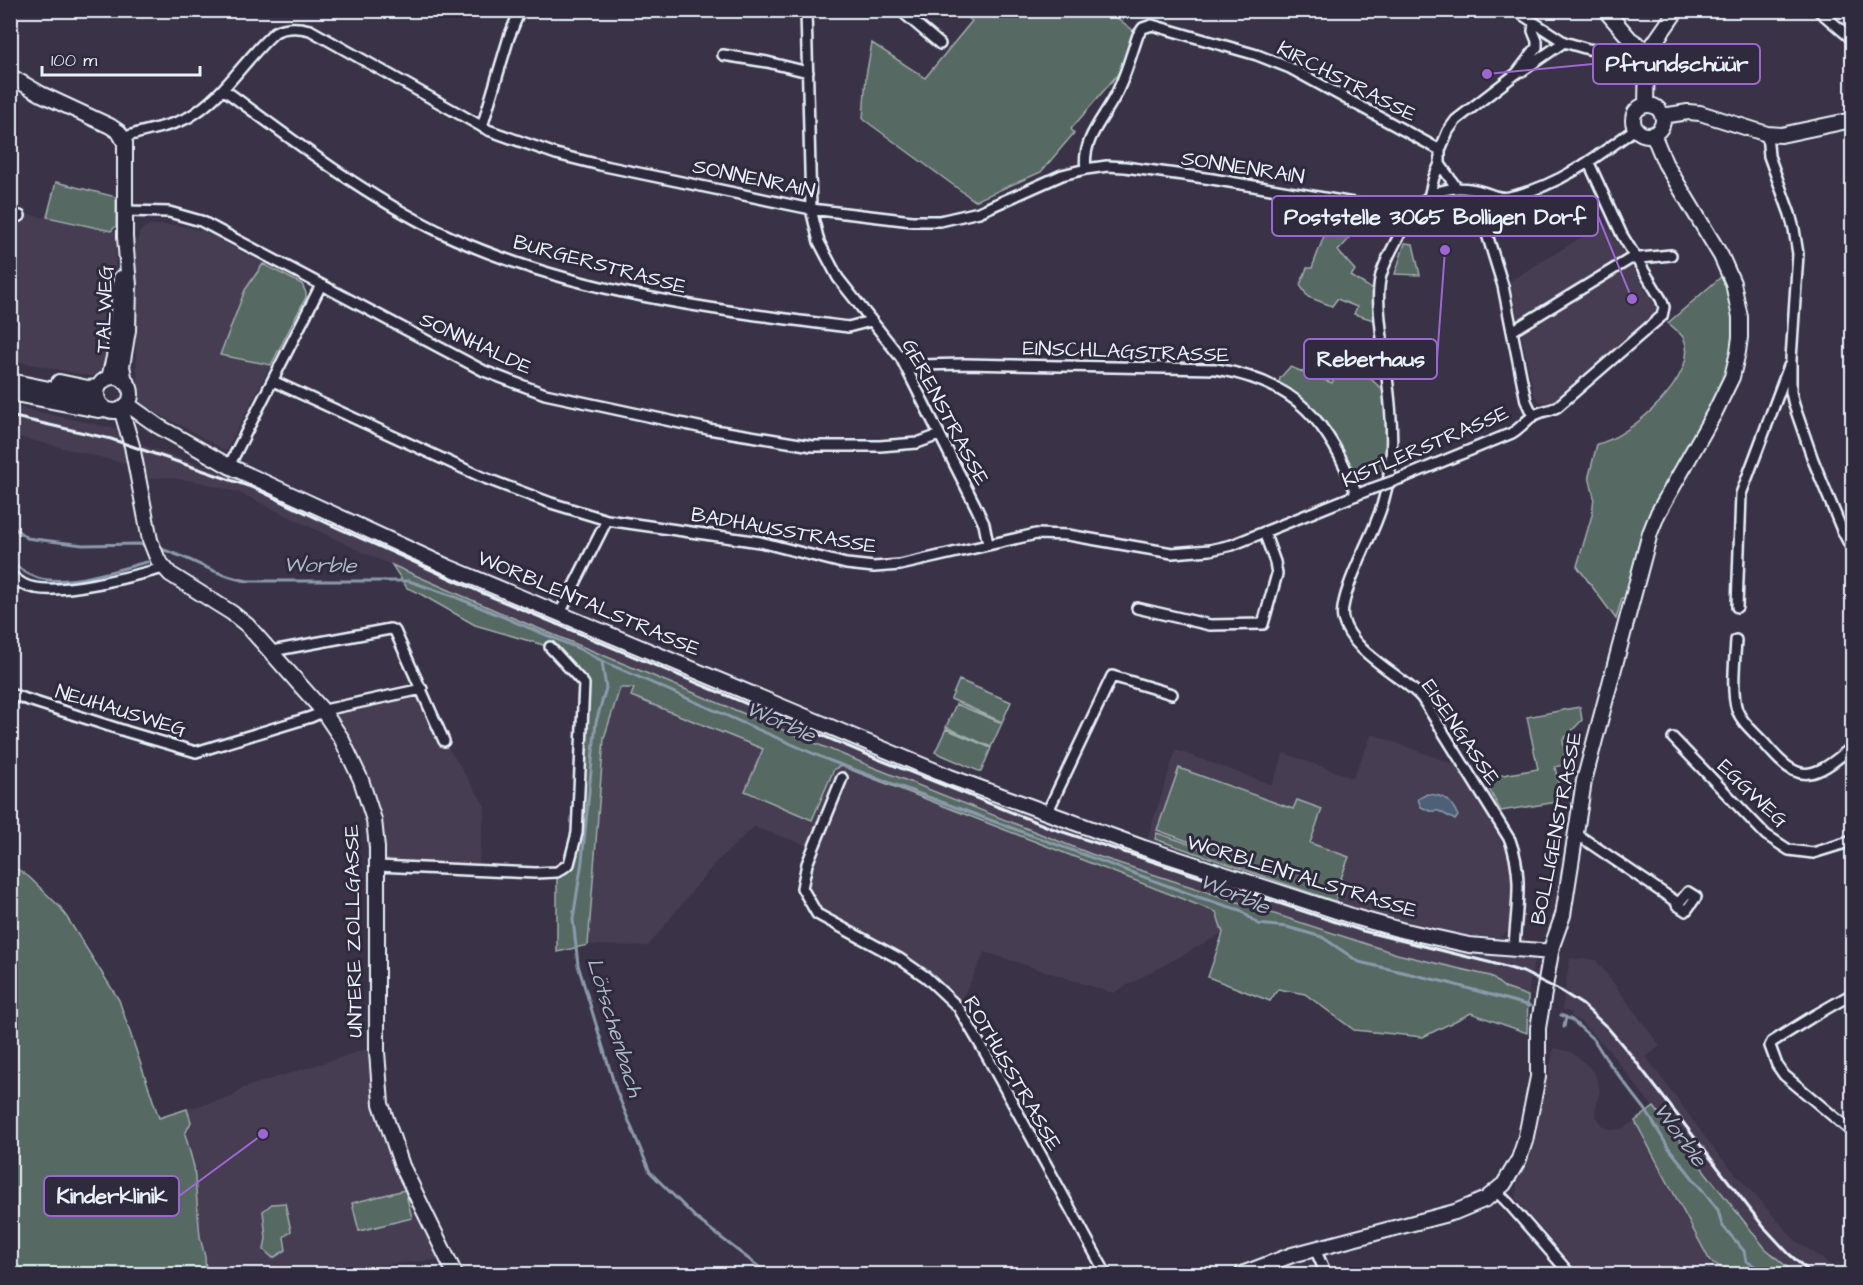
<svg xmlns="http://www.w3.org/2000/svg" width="1863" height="1285" font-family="'Architects Daughter',sans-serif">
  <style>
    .built { fill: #473d53 }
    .green { fill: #576962; stroke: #a0adad; stroke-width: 1.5 }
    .water { fill: #4d6078; stroke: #8b9aab; stroke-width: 1.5 }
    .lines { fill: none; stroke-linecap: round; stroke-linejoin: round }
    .stream { stroke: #8b9aab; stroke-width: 3 }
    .street-casing { stroke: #e8f1f8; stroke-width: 14 }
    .secondary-casing { stroke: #e8f1f8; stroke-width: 18 }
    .street { stroke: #2f2a3d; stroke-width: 9 }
    .secondary { stroke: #2f2a3d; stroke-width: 14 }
    .rail { stroke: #e8f1f8; stroke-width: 3 }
    .street-bridge-casing { stroke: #e8f1f8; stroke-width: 14; stroke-linecap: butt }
    .street-bridge { stroke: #2f2a3d; stroke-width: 9 }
    .labels { text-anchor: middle; stroke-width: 6; stroke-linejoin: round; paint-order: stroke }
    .street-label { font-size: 21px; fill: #e8f1f8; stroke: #2f2a3d }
    .water-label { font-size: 22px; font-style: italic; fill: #aab7c5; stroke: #2f2a3d }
    .leader { fill: none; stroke: #9c67d0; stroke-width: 2 }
    .callout-dot { fill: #9c67d0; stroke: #2f2a3d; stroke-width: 2 }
    .callout { fill: #2f2a3d; stroke: #9c67d0; stroke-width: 2 }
    .callout-label { font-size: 22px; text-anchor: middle; font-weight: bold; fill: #e8f1f8 }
  </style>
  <rect width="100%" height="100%" fill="#3a3347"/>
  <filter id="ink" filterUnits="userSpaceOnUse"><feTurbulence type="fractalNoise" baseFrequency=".0167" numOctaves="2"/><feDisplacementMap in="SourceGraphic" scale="12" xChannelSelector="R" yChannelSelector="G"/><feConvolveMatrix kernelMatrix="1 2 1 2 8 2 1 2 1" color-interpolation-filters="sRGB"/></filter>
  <g filter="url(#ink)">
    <path class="built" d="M10,211L116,232L114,328L106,366L96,375L90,376L11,360Z
      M1605,223L1656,307V314L1556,400L1548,403L1543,402L1539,401L1534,394L1510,281Z
      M155,225H178L203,231L302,284L305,288L306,297L226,451L184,427L147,408L140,402L138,393L135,332L136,245L140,232L145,227Z
      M11,406L121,430L144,446L238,478L446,574L1022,812L1358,925L1468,952L1534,959L1528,996L1505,988L1490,976L1397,955L1091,854L875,768L506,615L360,551L240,493L204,483L166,477L139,479L136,466L11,435Z
      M620,687L634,688L840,766L1216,912L1223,933L1113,993L985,952L958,1007L926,977L817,914L802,888L814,848L754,827L715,863L648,946L588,945L604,738Z
      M422,689L444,741L485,806L478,871L377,866L374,820L329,709Z
      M1372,734L1461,767L1492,821L1508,856L1512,878L1508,931L1499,938L1452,934L1353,908L1147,840L1176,750L1272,785L1284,753L1353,778Z
      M1570,958L1596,960L1660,1046L1646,1057L1717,1153L1796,1241L1844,1274H1795L1765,1248L1695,1161L1608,1049L1581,1022L1571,1016L1572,1013L1562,1009Z
      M377,1046L381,1104L447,1259L293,1272L277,1264L279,1274H198L206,1272L203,1247L200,1238L194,1167L185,1134L191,1122L187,1109L232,1097L243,1088Z
      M1554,1048L1571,1052L1588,1066L1595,1074L1600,1090L1595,1111L1596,1116L1604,1127L1612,1130L1622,1129L1635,1121L1710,1261L1732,1274H1580L1516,1199L1517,1184L1533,1142Z"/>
    <path class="green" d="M959,11H1108L1134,31L1118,74L1071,129L1074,133L1041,172L975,201L863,119L866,76L872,43L925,78L972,21Z
      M56,182L116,197V226L111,231L47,217Z
      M1333,212H1339L1332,228L1349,239L1338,251L1355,270L1351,276L1375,291L1377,321L1354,314L1357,307L1337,299L1332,306L1308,297L1300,285L1307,268H1312Z
      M1405,243L1413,244L1420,275L1395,274Z
      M263,264L302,284L306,293V297L271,365L220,355L245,290Z
      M1722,276C1728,292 1733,308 1734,325C1737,391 1673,457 1649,515C1638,541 1633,571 1626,599L1622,598L1616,619L1577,566L1592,515L1594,497L1589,476L1597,444C1629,438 1701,375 1684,339C1681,333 1673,327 1668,323Z
      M1344,353H1350L1359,368L1385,392L1388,465L1382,474L1357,469L1352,470C1337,434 1314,403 1279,383L1280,378L1290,367L1332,383Z
      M392,565L506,615L875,768L1091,854L1397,954L1490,976L1505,988L1528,996L1527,1033L1471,1013L1423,1037L1354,1030L1305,994L1278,989L1270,1001L1208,977L1223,933L1216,912L841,766L834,769L812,820L745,791L763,749L631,696L634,688H620L604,738L588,945L557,952V872L569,864L577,833L584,684L550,647L475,625L417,592L407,588Z
      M959,680L1011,702L1002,722L951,699Z
      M956,704L1002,723L991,747L946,727Z
      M1580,707L1582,720L1563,740L1566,764L1555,767L1560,792L1557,802L1501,811L1484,780L1486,778L1538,769L1527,717Z
      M946,729L991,748L981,772L935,752Z
      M1179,768L1293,809L1297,800L1322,809L1310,843L1349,857L1335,894L1337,895L1335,901L1155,839L1157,833L1295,880L1157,830Z
      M10,864L29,877L61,908L119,1000L159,1118L187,1109L191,1122L185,1134L194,1167L200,1237L205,1257L206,1273L198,1274H11Z
      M1654,1107L1765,1248L1795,1274H1732L1710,1261L1635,1121Z
      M405,1190L412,1218L359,1231L352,1203Z
      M285,1203L291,1231L284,1237L286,1250L273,1258L264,1250L266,1238L263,1211L272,1204Z"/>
    <path class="water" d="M1427,794C1445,795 1451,800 1458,816L1455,820L1439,811H1430L1421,807L1418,799Z"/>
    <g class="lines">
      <path class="stream" d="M10,525L27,538L34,539L83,545L139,544L148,546
        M157,548C189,556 215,576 248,581H409L453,596L580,649L602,661L828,760L1198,897L1240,910L1258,924L1287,927L1322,937L1359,962L1449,983L1530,1006
        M10,561C20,570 35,579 48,580C81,583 115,570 147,562
        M602,662L606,688L596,722L582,861L573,919L578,965L616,1090L650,1172L697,1219L768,1274
        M1561,1015L1572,1020L1594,1040L1606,1059L1645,1109L1668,1147L1718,1210L1722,1225L1744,1251L1746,1261L1768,1274
        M1564,1027L1566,1017"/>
      <defs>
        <path id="street" d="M806,10L811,209L819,242L838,278L901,358L976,507L984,524L988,544
          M900,10L940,44
          M1515,10L1564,42L1588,49L1607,52H1620L1627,49L1645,51
          M1818,10L1852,39
          M723,55L767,62L808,72
          M1522,71L1564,42
          M223,89C297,143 371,201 455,239C579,294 715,310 848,327L871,321
          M482,127L509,37L520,10
          M1767,134L1769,156L1790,214L1794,229L1798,254L1791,359V392L1794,405L1813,460L1842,530L1852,549
          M123,138C145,129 169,128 189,117C225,96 245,58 275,32C287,26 298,27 310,30L488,130L556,154L600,165L811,209L912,221H940L979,212L1062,175L1086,169L1107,166L1125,167L1212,179L1412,213
          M1086,169C1081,137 1108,115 1119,88C1127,71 1132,52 1138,35L1143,28L1152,25L1257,55L1290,68L1440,150
          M1456,187L1440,164V150L1448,131L1456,120L1517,73L1537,47V41L1533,31L1534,24
          M1429,197L1434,177L1440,164
          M1499,199L1488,219L1486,231L1503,286L1526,401L1533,416
          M126,211L169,212L201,221L484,371L545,394L708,429L812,446H880L917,443L939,435
          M10,214L20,216
          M1512,331L1630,259L1671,255
          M906,367L919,365L964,364L1216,369C1298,382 1328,422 1357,495
          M273,381L482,477L551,503L607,520
          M229,466L321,285
          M1402,478L1512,433C1521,428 1525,421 1533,416C1540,411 1550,411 1557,407L1662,316L1664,307L1661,299L1622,235L1589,163
          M10,575C18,581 25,587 35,588C66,594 132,576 164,568
          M1737,607L1741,494L1789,366
          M1137,608L1210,625L1263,624L1277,574L1275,562L1264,532
          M559,615L607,520L760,542L846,564L874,567L900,565L1036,534L1068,535L1172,553L1210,550L1232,545L1371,489
          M1736,640C1735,660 1731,691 1737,710C1742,723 1755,733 1764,743C1772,752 1783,766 1795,771C1815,781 1838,758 1852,747
          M272,651L390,629L395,631L444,741
          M10,694L128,732L196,752L311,717L329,709L422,689
          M1673,738L1766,835L1789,850L1813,853L1852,841
          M842,778L807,864L802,888L817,914L900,959L926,977L958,1007L987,1056L1106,1274
          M1047,813L1112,676L1172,694
          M1575,833L1678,903
          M377,866L535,873L557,872L569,864L577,833L584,684L550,647
          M1688,892L1696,897L1686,911L1677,905Z
          M1514,948C1516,909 1524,878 1510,840L1422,698C1399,673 1352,653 1343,619C1338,599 1368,543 1376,522C1384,503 1389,481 1391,460C1394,420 1387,378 1382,338C1380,318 1376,294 1381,275C1385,261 1393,247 1400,234C1406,224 1411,212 1420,204C1438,187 1461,185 1483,192C1493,195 1499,199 1509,197C1557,187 1597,157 1635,129
          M1852,994L1812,1017L1772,1042L1770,1046L1777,1065L1784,1075L1852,1132
          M1496,1191L1509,1204L1570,1274
          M1315,1249L1326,1274"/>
        <path id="secondary" d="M1605,10L1630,39L1649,52
          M10,76L41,94L110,126L119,132L125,143V237L129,285L128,330L122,366L125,382
          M1646,105L1647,56L1652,46L1677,10
          M1633 120a15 15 0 1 1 30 0a15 15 0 1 1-30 0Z
          M1662,116L1688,112L1700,113L1767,134L1781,135L1852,120
          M97 394a17 17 0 1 1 34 0a17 17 0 1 1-34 0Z
          M109,378L114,357L121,278
          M10,381L98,399
          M59,382L88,388L98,387
          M10,393L98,410L105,409
          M127,404L158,426L229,466L448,567L950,777L1144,848L1358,918L1401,930L1469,945L1551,952
          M121,409L132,446L150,540L158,560L170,574L232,613L247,625L323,711L341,738L361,780L374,820L377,848V1052L381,1104L402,1166L455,1274
          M1242,1274L1292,1255L1455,1212L1486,1199L1504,1184L1519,1159L1525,1141L1538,1077V1028L1552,946L1563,915L1584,781L1650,533L1658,513L1715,412L1732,377L1738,352L1740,337V317L1733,283L1721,256L1665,163L1653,134"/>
      </defs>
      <use href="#street" class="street-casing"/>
      <use href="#secondary" class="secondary-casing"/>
      <use href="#street" class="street"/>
      <use href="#secondary" class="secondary"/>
      <path class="rail" d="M10,416L111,439L254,488L329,524L478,591L878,759L1051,828L1363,931L1492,963L1523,972L1561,991L1583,1005L1608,1028L1630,1054L1763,1226L1789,1254L1812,1274"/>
      <defs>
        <path id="street-bridge" d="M1371,489L1402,478"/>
      </defs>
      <use href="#street-bridge" class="street-bridge-casing"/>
      <use href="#street-bridge" class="street-bridge"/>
    </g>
  </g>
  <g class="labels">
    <g class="street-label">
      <text transform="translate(1347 81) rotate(27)" y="7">KIRCHSTRASSE</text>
      <text transform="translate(1243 167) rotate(9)" y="7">SONNENRAIN</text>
      <text transform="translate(754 178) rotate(12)" y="7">SONNENRAIN</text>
      <text transform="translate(600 264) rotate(15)" y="7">BURGERSTRASSE</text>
      <text transform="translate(104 309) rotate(-88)" y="7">TALWEG</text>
      <text transform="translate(476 343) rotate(25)" y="7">SONNHALDE</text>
      <text transform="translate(1126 351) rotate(2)" y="7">EINSCHLAGSTRASSE</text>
      <text transform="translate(946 412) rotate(62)" y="7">GERENSTRASSE</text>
      <text transform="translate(1425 446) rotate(-23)" y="7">KISTLERSTRASSE</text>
      <text transform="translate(784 530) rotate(10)" y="7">BADHAUSSTRASSE</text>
      <text transform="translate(589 603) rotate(23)" y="7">WORBLENTALSTRASSE</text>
      <text transform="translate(121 710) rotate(17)" y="7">NEUHAUSWEG</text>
      <text transform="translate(1461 732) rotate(56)" y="7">EISENGASSE</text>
      <text transform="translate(1753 793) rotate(44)" y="7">EGGWEG</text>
      <text transform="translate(1556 828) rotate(-79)" y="7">BOLLIGENSTRASSE</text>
      <text transform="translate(1302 876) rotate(17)" y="7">WORBLENTALSTRASSE</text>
      <text transform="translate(353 931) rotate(-91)" y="7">UNTERE ZOLLGASSE</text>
      <text transform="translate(1013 1073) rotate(60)" y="7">ROTHUSSTRASSE</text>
    </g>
    <g class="water-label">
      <text transform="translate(320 564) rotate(1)" y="8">Worble</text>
      <text transform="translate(781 721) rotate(24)" y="8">Worble</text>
      <text transform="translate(1235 893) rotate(23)" y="8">Worble</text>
      <text transform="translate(616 1027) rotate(73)" y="8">Lötschenbach</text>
      <text transform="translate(1681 1134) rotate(54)" y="8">Worble</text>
    </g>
  </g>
  <path class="leader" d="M1487 74L1593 64M1632 299L1598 216M1445 250L1437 359M263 1134L179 1196"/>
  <g class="callout-dot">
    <circle cx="1487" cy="74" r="6"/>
    <circle cx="1632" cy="299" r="6"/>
    <circle cx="1445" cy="250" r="6"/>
    <circle cx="263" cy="1134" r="6"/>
  </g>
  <g class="callout">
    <rect x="1593" y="44" width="167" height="40" rx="6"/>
    <rect x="1272" y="196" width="326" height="40" rx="6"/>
    <rect x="1304" y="339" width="133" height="40" rx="6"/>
    <rect x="44" y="1176" width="135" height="40" rx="6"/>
  </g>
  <g class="callout-label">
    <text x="1677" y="71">Pfrundschüür</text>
    <text x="1435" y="224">Poststelle 3065 Bolligen Dorf</text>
    <text x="1371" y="366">Reberhaus</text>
    <text x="112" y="1203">Kinderklinik</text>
  </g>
  <rect width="1863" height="1285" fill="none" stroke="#2f2a3d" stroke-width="36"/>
  <rect x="18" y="18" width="1827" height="1249" fill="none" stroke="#e8f1f8" stroke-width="2" filter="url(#ink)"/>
  <path d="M42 66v9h158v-9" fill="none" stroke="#e8f1f8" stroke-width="3"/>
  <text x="51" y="66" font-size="18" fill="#e8f1f8" stroke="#2f2a3d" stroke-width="4.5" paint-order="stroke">100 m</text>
</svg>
